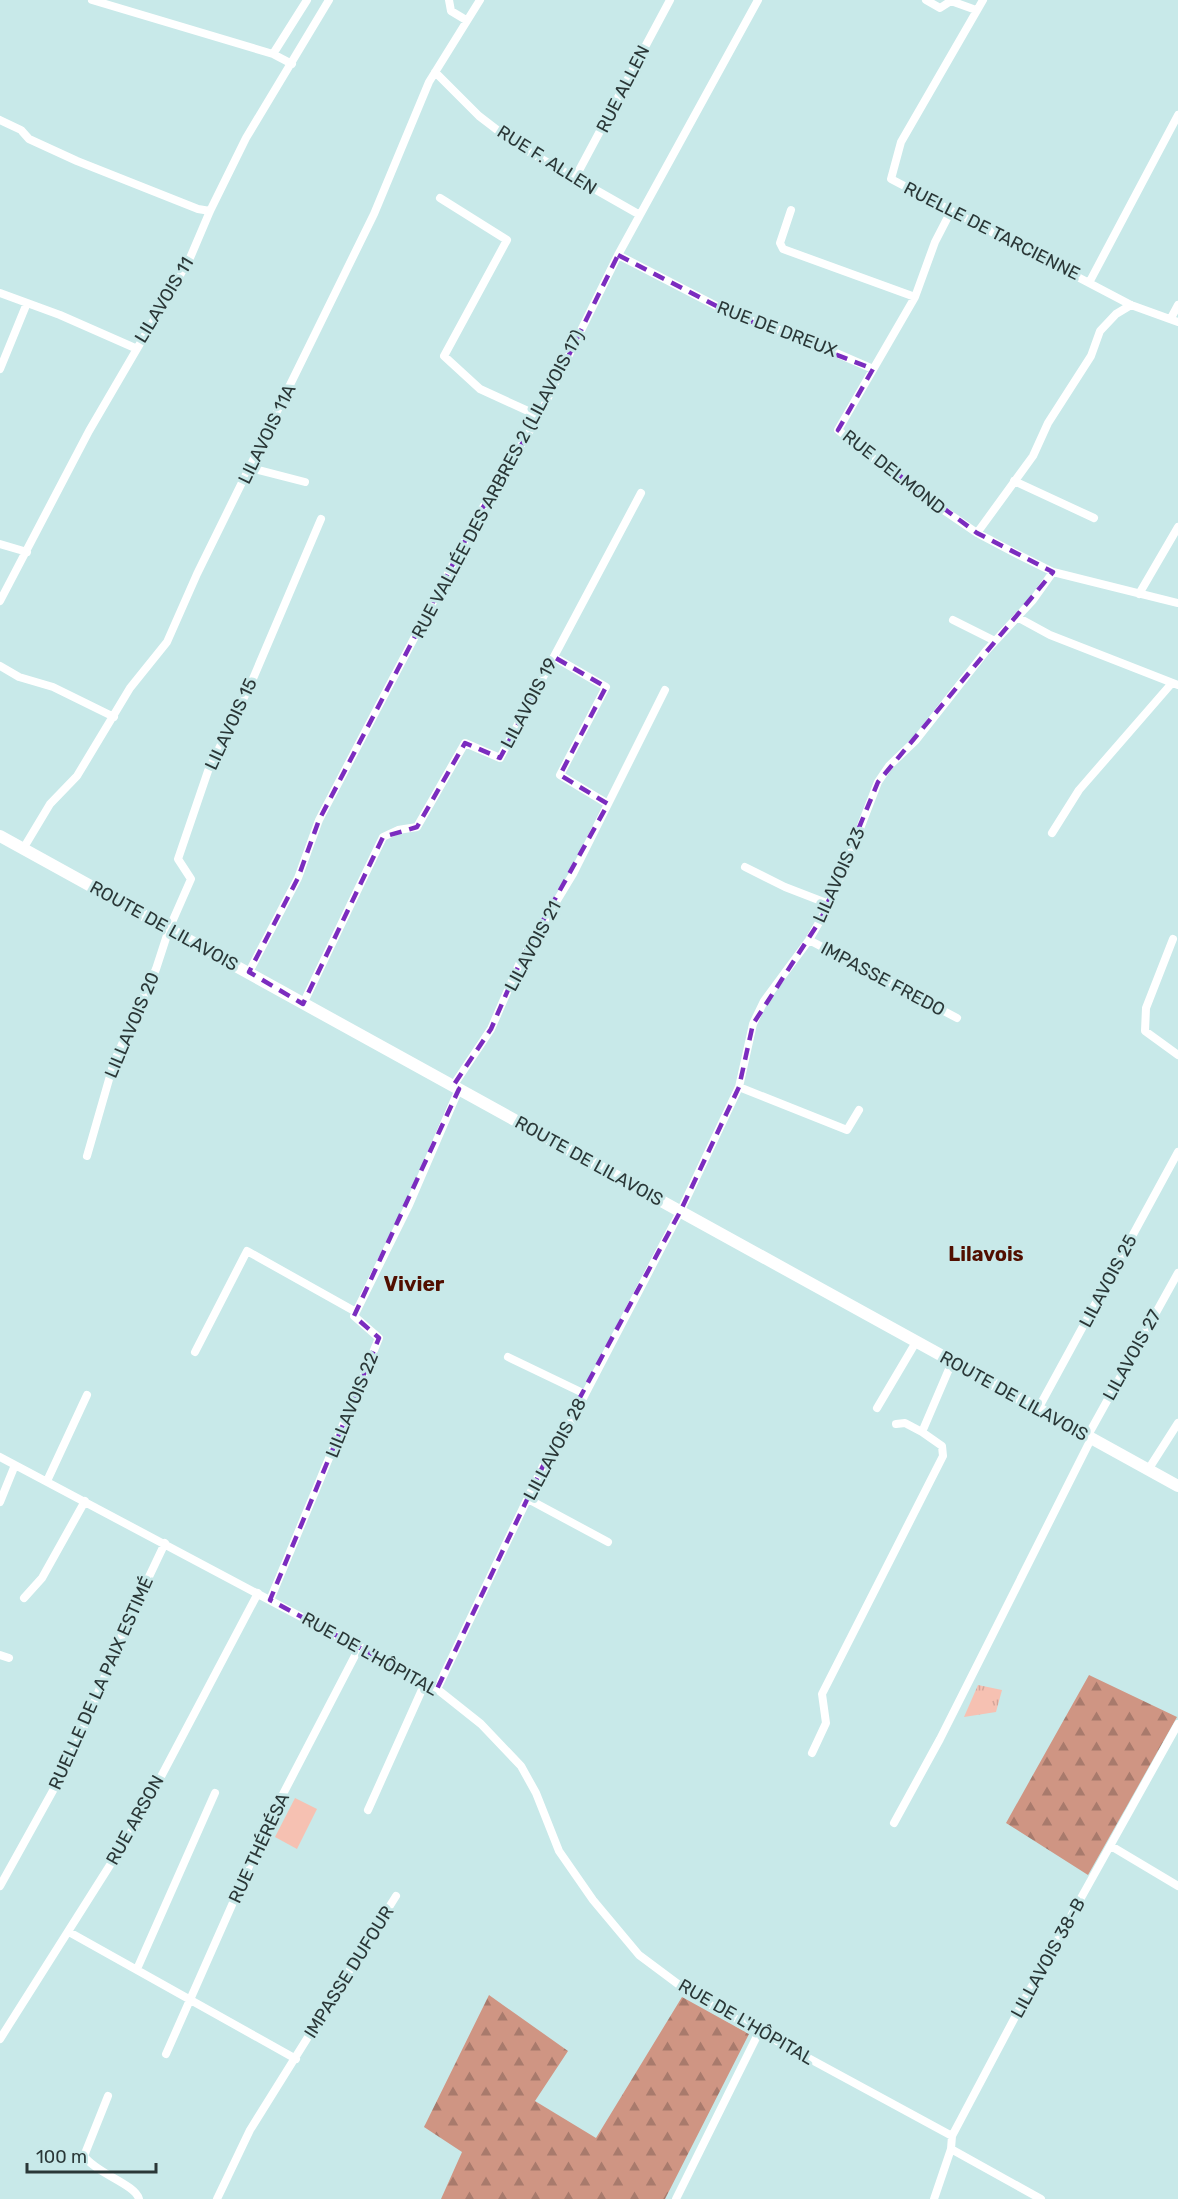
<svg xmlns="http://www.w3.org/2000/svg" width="1178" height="2199" font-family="Rubik,sans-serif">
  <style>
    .grass { fill: url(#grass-tufts) }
    .forest { fill: url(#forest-firs) }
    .garden { fill: #f6c1b2 }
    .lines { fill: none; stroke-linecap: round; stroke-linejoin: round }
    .street { stroke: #fff; stroke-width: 8 }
    .secondary { stroke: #fff; stroke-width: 12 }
    .marked { fill: none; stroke: #7b2cbf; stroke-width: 4.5; stroke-dasharray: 12 8; stroke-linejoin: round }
    .labels { text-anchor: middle; stroke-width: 6; stroke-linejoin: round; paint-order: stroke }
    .street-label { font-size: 18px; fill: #2a3737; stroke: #c8e9e9 }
    .neighbourhood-label { font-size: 20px; font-weight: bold; fill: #510f00; stroke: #c8e9e9 }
    .quarter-label { font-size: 21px; font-weight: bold; fill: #510f00; stroke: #c8e9e9 }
  </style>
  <defs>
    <pattern id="grass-tufts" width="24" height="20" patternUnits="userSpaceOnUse" patternTransform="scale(1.5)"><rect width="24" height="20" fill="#f6c1b2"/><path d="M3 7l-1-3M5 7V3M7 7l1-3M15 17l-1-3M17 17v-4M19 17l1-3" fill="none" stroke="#d3a69a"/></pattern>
    <pattern id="forest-firs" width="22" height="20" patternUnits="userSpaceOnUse" patternTransform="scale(1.5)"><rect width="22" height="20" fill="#cf9583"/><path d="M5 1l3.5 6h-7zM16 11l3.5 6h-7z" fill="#a87a6c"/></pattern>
  </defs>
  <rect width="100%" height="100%" fill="#c8e9e9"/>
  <path class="grass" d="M978,1685L1002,1690L996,1712L964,1717Z"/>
  <path class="forest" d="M1089,1675L1177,1717L1088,1875L1006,1823Z
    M489,1995L568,2051L535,2101L596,2138L682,1997L749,2034L665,2199H441L462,2152L424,2127Z"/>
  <path class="garden" d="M295,1798L317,1809L297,1849L275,1837Z"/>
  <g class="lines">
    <path class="street" d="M92,0L273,54L307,0
      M449,0L451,11L466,20
      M926,0L940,8L951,1L976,10
      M983,0L901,142L891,179L1131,305L1178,322
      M273,54L292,64
      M435,72L479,116L517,145L640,215
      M0,120L21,130L29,139L77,161L198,209L210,211
      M575,178L670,0
      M440,198L507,240L444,356L480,389L539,416
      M791,210L780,243L783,249L915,297
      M951,211L935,242L915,297L838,430L901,481L977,533L1013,552L1053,572L1178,603
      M618,255L732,314L797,336L873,369
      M1090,281L1178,115
      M0,293L60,315L135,348
      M1171,318L1178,305
      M0,369L27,303
      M251,468L305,482
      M1014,481L1094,518
      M977,533L1033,456L1048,423L1091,356L1100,331L1116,314L1131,305
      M0,544L27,552
      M1139,594L1178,527
      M0,601L89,431L190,258L210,211L246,138L329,0
      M1017,617L1050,635L1178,685
      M953,620L995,641
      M0,666L19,677L53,687L114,717
      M608,804L665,690
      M1052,833L1079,790L1172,683
      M23,849L50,804L77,776L130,688L167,642L197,574L374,214L429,82L480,0
      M745,867L785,887L829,904
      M1173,939L1146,1008L1145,1031L1178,1055
      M809,940L957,1018
      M249,972L298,878L319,820L479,514L539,416L618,255L758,0
      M303,1004L383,837L398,830L417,827L465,743L500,758L641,493
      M453,1086L491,1029L521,960L573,874L608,804L560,775L606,687L554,657
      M739,1087L847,1130L859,1110
      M87,1156L114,1062L156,969L169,929L191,879L178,859L208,771L252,681L321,519
      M195,1352L247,1251L356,1312
      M508,1357L585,1394
      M877,1408L916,1342
      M1038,1409L1178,1152
      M896,1424L905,1423L922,1432
      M1087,1437L1178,1273
      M0,1457L437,1689L481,1724L521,1766L536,1793L559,1851L593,1900L639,1955L694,1996L952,2136
      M1148,1470L1178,1423
      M47,1481L87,1395
      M528,1499L608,1542
      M0,1502L15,1465
      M24,1598L42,1578L85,1501
      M270,1600L379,1338L354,1316L409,1205L459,1089
      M0,1655L9,1658
      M437,1689L543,1466L567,1429L680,1212L739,1087L753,1024L764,1001L809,940L821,919L844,870L878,782L889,766L916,740L986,651L1033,600L1053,572
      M812,1753L826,1723L822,1694L943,1456L942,1446L922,1432L952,1362
      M368,1810L425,1683
      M894,1823L940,1739L1091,1439
      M1111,1846L1178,1886
      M0,1886L70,1760L127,1623L165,1543
      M69,1932L296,2059
      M137,1969L215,1793
      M0,2039L136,1824L258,1593
      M166,2054L270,1819L360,1646
      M108,2096L84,2156C97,2174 135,2184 139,2199
      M951,2149L1041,2199
      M217,2199L250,2130L396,1896
      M676,2199L759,2032
      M934,2199L951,2149L952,2136L1023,2002L1178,1724"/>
    <path class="secondary" d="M0,836L1178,1486"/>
  </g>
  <path class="marked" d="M618,255L732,314L873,369L838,430L977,533L1053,572L878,782L821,919L753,1024L739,1087L680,1212L543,1466L437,1689L270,1600L379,1338L354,1316L459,1089L453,1086L491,1029L521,960L608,804L560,775L606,687L554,657L500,758L465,743L417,827L383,837L303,1004L249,972L298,878L319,820L479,514L539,416Z"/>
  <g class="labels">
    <g class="street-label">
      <text transform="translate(623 89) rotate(-63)" y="6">RUE ALLEN</text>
      <text transform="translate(547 160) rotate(32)" y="6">RUE F. ALLEN</text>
      <text transform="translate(992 231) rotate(27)" y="6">RUELLE DE TARCIENNE</text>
      <text transform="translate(164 300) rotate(-59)" y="6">LILAVOIS 11</text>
      <text transform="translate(777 329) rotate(21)" y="6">RUE DE DREUX</text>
      <text transform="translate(267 434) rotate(-64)" y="6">LILAVOIS 11A</text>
      <text transform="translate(894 472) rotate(38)" y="6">RUE DELMOND</text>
      <text transform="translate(498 484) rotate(-62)" y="6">RUE VALLÉE DES ARBRES 2 (LILAVOIS 17)</text>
      <text transform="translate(529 703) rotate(-62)" y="6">LILAVOIS 19</text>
      <text transform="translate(231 724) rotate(-65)" y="6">LILAVOIS 15</text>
      <text transform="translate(839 875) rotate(-66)" y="6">LILAVOIS 23</text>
      <text transform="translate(164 926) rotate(29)" y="6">ROUTE DE LILAVOIS</text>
      <text transform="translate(533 946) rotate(-62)" y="6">LILAVOIS 21</text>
      <text transform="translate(883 979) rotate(28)" y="6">IMPASSE FREDO</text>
      <text transform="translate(132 1025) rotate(-67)" y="6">LILLAVOIS 20</text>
      <text transform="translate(589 1161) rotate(29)" y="6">ROUTE DE LILAVOIS</text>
      <text transform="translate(1108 1281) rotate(-62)" y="6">LILAVOIS 25</text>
      <text transform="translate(1132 1355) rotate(-61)" y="6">LILAVOIS 27</text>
      <text transform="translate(1014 1396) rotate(29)" y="6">ROUTE DE LILAVOIS</text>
      <text transform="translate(352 1405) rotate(-68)" y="6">LILLAVOIS 22</text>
      <text transform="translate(555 1449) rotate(-62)" y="6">LILLAVOIS 28</text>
      <text transform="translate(370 1654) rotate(29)" y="6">RUE DE L'HÔPITAL</text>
      <text transform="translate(101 1683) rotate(-66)" y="6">RUELLE DE LA PAIX ESTIMÉ</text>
      <text transform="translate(135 1820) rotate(-61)" y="6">RUE ARSON</text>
      <text transform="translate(259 1848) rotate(-65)" y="6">RUE THÉRÉSA</text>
      <text transform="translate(1048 1958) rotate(-61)" y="6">LILLAVOIS 38-B</text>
      <text transform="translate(349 1972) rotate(-58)" y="6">IMPASSE DUFOUR</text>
      <text transform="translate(746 2022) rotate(30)" y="6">RUE DE L'HÔPITAL</text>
    </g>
    <g class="neighbourhood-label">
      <text x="986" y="1261">Lilavois</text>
    </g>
    <g class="quarter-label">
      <text x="414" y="1291">Vivier</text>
    </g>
  </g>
  <path d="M27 2163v9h129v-9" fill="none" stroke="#2a3737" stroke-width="3"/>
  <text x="36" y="2163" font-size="18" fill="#2a3737" stroke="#c8e9e9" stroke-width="4.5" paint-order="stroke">100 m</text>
</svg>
